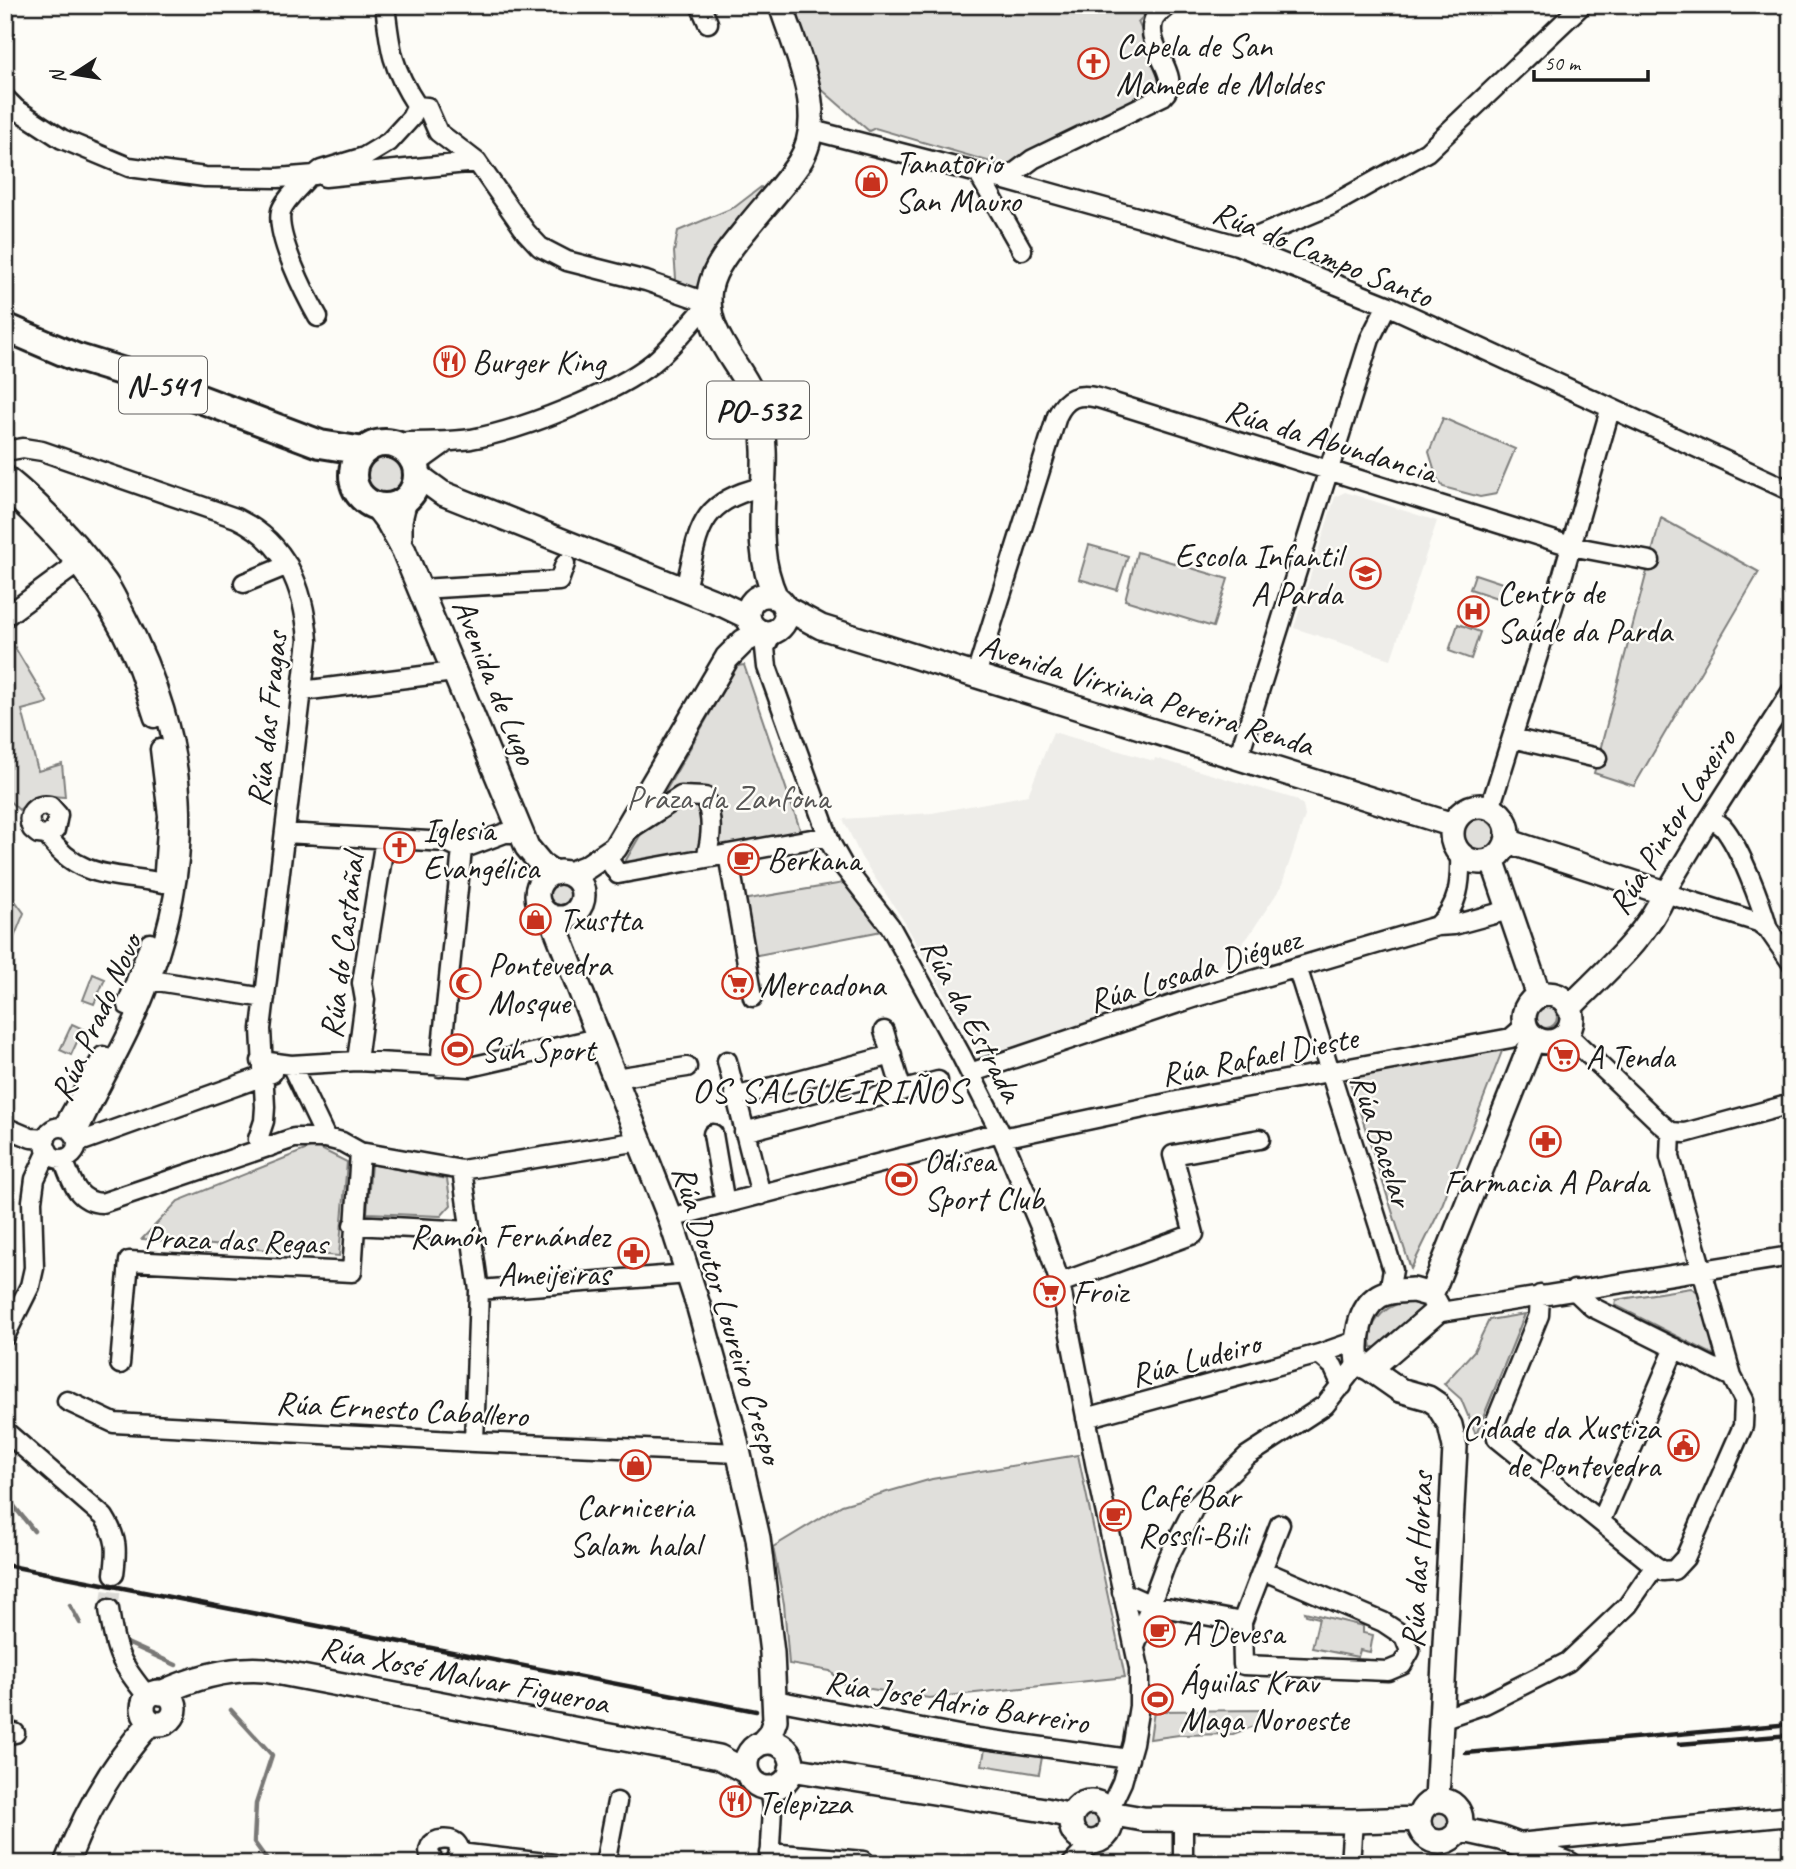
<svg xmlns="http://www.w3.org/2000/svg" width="1796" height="1869" font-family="Caveat,sans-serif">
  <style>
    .built { fill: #eeede9 }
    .green { fill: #e0dfdb; stroke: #7e7e7c; stroke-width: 2 }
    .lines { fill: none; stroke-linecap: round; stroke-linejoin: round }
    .stream { stroke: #797876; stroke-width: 4.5 }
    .minor-tunnel { stroke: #dbdad6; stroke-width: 18; stroke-dasharray: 18 9; stroke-linecap: butt }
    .minor-casing { stroke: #1c1c1c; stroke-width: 23 }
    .major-casing { stroke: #1c1c1c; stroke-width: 28 }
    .highway-casing { stroke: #1c1c1c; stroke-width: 32 }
    .minor { stroke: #fdfcf7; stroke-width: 18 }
    .major { stroke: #fdfcf7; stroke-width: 23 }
    .highway { stroke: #fdfcf7; stroke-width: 26 }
    .rail { stroke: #1c1c1c; stroke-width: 4.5 }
    .labels { text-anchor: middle; stroke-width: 5; stroke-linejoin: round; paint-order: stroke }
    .shield { fill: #fdfcf7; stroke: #605f5e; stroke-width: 2 }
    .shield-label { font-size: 32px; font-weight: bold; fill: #1c1c1c }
    .poi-label { font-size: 33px; fill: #1c1c1c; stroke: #fdfcf7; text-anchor: start }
    .street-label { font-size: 33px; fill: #1c1c1c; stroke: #fdfcf7 }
    .park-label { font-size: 33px; fill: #575655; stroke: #fdfcf7 }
    .neighbourhood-label { font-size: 35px; letter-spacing: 2px; fill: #1c1c1c; stroke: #fdfcf7 }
  </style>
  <rect width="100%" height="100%" fill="#fdfcf7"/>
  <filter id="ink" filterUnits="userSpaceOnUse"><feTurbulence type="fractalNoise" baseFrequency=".0143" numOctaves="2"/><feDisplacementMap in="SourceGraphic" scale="14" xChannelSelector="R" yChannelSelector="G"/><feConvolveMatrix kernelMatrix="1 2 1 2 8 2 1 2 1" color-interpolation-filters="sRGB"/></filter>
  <g filter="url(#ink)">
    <path class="built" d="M1345,492L1437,521L1391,659L1294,628L1335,497Z
      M1053,732L1154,761L1155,758L1295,799L1303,805L1305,816L1281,887L1248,937L1241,945L1226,955L1207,981L980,1058L904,921L861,857L843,819L932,813L1028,795Z"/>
    <path class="green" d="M794,5H1154L1138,22L1166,83L1162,93L1110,118L1106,112L1083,124L1085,129L1008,167L875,128L869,131L820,88Z
      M761,187L772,197L709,303L677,292L674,252L678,231L735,207Z
      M1443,418L1515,449L1496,494L1480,497L1443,487L1437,478L1429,452Z
      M366 475a19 19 0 1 1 38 0a19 19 0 1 1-38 0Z
      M1661,518L1759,572L1634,786L1594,773Z
      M1089,545L1128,556L1117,590L1079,579Z
      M1137,552L1228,579L1213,627L1125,600Z
      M1475,574L1505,584L1500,599L1470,589Z
      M1458,624L1480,632L1471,659L1449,651Z
      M5,631L48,703L22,710L38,771L62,764L65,797C41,796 39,792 19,810L5,797Z
      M744,665L804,841L618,874L737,666Z
      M1463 835a16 16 0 1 1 32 0a16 16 0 1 1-32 0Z
      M855,881L892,929L747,957L737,901Z
      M549 894a11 11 0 1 1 22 0a11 11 0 1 1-22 0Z
      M5,887L24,913L5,960Z
      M93,974L105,979L94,1004L83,1000Z
      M1535 1017a11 11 0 1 1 22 0a11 11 0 1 1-22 0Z
      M72,1024L83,1029L71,1055L60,1050Z
      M1506,1041L1440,1210L1411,1269L1345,1066Z
      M315,1146L347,1162L339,1256L142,1239L178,1201Z
      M371,1164L447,1179L451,1205L441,1216L367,1213Z
      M1691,1288L1698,1292L1719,1349L1714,1355L1615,1305L1616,1300Z
      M1403,1302H1418L1423,1304L1424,1312L1379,1348L1372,1347C1366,1326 1383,1307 1403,1302Z
      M1525,1314L1476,1435L1461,1399L1444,1384L1474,1351L1489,1320Z
      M1078,1455L1125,1677L929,1698L845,1685L830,1671L789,1664L784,1604L773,1547L842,1505L932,1479Z
      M1305,1612L1363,1626V1633L1373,1635L1370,1652L1360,1650L1358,1657L1312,1648L1319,1618L1306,1615Z
      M1266,1710L1265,1722L1233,1734L1179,1735L1150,1739L1154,1711Z
      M985,1749L1042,1757L1039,1774L982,1765Z
      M1428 1821a13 13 0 1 1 26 0a13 13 0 1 1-26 0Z
      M1079 1823a12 12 0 1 1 24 0a12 12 0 1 1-24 0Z"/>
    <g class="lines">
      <path class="stream" d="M5,1495L34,1531
        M70,1605L80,1623
        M127,1643L176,1665
        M231,1710L272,1755L256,1804L254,1842L270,1864"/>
      <path class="minor-tunnel" d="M109,1609L114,1574"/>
      <defs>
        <path id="minor" d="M385,5C390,50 392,68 417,106
          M700,5L708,23
          M5,98L16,109L62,139L129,167L205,177L278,178L315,175L321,170L364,157L389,142L411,118L417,106L427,107L438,132L477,162L526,232L540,247L567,261L646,281L709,303C691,323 674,345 654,362C614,394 522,430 471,439C450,442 428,442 407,442L400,447
          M812,130L1005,180L1237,245L1387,305L1791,491
          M978,173L1022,250
          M308,177C300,187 285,199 281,211C275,235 306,296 318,317
          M325,177L477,162
          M1005,180L1033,159L1163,96C1184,76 1145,49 1153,22C1155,15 1162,10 1168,5
          M1237,245L1330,206L1427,152L1582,5
          M5,451L23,448L42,451L236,518C286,542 304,587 308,640L261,1029L265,1107L264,1121L258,1139L269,1147
          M415,465L447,442
          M5,474C43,505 78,541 107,581C114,591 119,603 125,614C156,672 180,745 181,812C182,867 170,926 151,978C132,1033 100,1083 76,1136
          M5,490C58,537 104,591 133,656C142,676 147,698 154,718
          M244,583L288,565
          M420,589L559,581L565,564
          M685,589C699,533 696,502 762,487
          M5,617L77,564
          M773,632L765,648L767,667L831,844L844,867L890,926L961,1055L1000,1132L1044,1236L1060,1283L1095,1463L1139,1668V1706L1133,1743L1122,1782L1108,1812
          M976,675L1057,416C1066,397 1078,393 1098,398L1571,546L1650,561
          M302,691L454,672
          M1791,692L1710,818L1665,893L1758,922L1768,929L1791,962
          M1512,738L1597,758
          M160,749L168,816L164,871
          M1238,758L1370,339L1387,305
          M1490,808L1561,581L1610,410
          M1710,818C1714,821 1720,824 1723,827C1740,847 1761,903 1768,929
          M627,831L681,796L705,797C713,819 712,835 706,858
          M285,833L447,842L462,849
          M47,835L55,830L58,815L50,806C35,803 25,814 32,829L38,834L47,835C78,880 113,873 163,883
          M462,849L505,833H520
          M728,854L753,997
          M606,856L618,874L828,836
          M1437,926C1459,907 1461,882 1460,854
          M1297,967L1393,1270L1389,1292
          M151,980L265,998
          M127,1005L150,943
          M884,1031L902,1091
          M1566,1033L1660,1123L1671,1132L1685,1133L1791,1104
          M261,1061L291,1065L357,1061L470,1067L598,1038
          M357,1061L365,1000L362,983L385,839
          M727,1061L761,1195
          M291,1065L326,1138
          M440,1067L462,849
          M970,1073L1196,997L1437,926L1454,925L1509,910
          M615,1078L687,1067
          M735,1097L892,1055
          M5,1127L31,1138L46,1139
          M63,1127L103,1056
          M45 1143a16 16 0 1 1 32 0a16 16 0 1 1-32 0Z
          M744,1132L938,1081
          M1671,1132L1670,1157L1732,1377
          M713,1134L725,1204
          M1002,1138L1210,1094L1511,1038L1525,1026
          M77,1143L272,1073
          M63,1159C71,1180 77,1202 102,1203L294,1138H326L342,1142L360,1152L462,1170L640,1141
          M462,1170L479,1290L474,1442
          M670,1218L1000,1132
          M353,1225L471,1231
          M1060,1283L1194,1234L1173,1155L1260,1139
          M479,1290L689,1274
          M1540,1295L1539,1315L1495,1423L1497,1438L1655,1566L1663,1571L1674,1570L1685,1558L1743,1426L1744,1400L1732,1377L1592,1307L1574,1290
          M1435,1313L1791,1256
          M5,1336L30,1286L34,1268L32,1201L35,1179L48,1151
          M1319,1354L1333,1366L1342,1386
          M120,1364L129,1261L352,1272L360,1152
          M67,1401L114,1423L474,1442L739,1453
          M1086,1418L1319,1354L1356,1341
          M5,1431L104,1517C118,1539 117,1550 114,1574
          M1601,1520L1675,1348
          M1262,1570L1383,1622L1404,1636L1410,1651L1402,1665L1388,1671L1243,1665L1242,1622Z
          M1262,1570L1280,1524
          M1122,1592L1151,1605L1242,1622
          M109,1609C115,1653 120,1663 148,1697
          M1135,1647L1167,1560L1194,1508L1247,1456L1325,1405L1358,1363
          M775,1700L964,1736L1129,1759
          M1441,1719L1485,1704L1568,1662L1628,1605L1655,1566
          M5,1735L15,1733
          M1183,1818V1864
          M1518,1843L1791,1816
          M459,1853L554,1864
          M769,1853L864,1861L863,1864
          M436,1864C408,1834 478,1829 454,1863
          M605,1864L617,1802
          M769,1864L772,1808L769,1788
          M1072,1864L1092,1843
          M1350,1864L1353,1821"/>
        <path id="major" d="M416,474L442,493L723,605L748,617
          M375,505L388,522L404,551L527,847L542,865L554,873
          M400,542V520L405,499
          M748 614a19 19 0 1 1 38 0a19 19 0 1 1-38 0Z
          M776,598C746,533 776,472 758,409C746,366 702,337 710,288C714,267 732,246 746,229C763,207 784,186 799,163C829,116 796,53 781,5
          M784,607L821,627L1453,825
          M1452 834a28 28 0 1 1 56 0a28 28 0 1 1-56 0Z
          M1507,841L1665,893C1645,939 1604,972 1569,1008
          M1492,859L1539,996
          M537 895a23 23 0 1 1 46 0a23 23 0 1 1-46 0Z
          M569,874L587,867L615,848L727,658L744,641L762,632
          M551,916L670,1218L699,1308L734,1433L758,1538L772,1653L775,1720L770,1734L762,1743
          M1524 1018a24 24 0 1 1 48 0a24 24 0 1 1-48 0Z
          M1413,1290L1431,1295L1437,1306L1435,1313L1370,1369L1358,1363C1355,1341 1358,1309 1379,1296C1389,1290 1403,1291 1413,1290Z
          M1431,1295L1534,1037
          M1370,1369L1400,1390L1428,1398L1437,1404L1450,1425L1455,1447L1437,1800
          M143 1708a16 16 0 1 1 32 0a16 16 0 1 1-32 0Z
          M161,1693C194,1678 229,1667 265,1670L719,1757L747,1772
          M746 1765a23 23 0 1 1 46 0a23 23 0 1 1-46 0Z
          M791,1769L1045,1810L1071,1816
          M1419 1821a21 21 0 1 1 42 0a21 21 0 1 1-42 0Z
          M1071 1822a20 20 0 1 1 40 0a20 20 0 1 1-40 0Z
          M1109,1813L1143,1819L1353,1821L1419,1819
          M1459,1829L1500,1838L1569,1864
          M66,1864C86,1810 113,1764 151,1722"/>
        <path id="highway" d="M5,327L75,357L147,379L320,444L364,451
          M353 475a32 32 0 1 1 64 0a32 32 0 1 1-64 0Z"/>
      </defs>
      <use href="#minor" class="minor-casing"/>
      <use href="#major" class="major-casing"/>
      <use href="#highway" class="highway-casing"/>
      <use href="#minor" class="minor"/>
      <use href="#major" class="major"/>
      <use href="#highway" class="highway"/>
      <path class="rail" d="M5,1565L756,1711
        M1679,1744L1791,1735
        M1466,1753L1791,1724"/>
    </g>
  </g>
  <defs>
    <symbol id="church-ring" viewBox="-11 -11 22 22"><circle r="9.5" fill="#fdfcf7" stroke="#c8321e" stroke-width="1.5"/><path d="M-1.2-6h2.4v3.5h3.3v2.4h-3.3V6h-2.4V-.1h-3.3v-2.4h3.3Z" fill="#c8321e"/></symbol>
    <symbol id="shop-ring" viewBox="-11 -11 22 22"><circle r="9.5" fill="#fdfcf7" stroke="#c8321e" stroke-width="1.5"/><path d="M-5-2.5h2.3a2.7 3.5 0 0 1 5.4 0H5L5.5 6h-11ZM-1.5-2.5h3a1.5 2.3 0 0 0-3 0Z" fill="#c8321e"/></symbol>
    <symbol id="restaurant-ring" viewBox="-11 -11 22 22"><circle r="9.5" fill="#fdfcf7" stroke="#c8321e" stroke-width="1.5"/><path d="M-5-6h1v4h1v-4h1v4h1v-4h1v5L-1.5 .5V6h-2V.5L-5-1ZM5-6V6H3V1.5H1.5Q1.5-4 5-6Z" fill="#c8321e"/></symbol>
    <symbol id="school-ring" viewBox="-11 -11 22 22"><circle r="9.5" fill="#fdfcf7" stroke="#c8321e" stroke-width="1.5"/><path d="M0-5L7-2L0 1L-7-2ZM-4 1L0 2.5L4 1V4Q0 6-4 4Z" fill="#c8321e"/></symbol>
    <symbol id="hospital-ring" viewBox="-11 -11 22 22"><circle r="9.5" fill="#fdfcf7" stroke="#c8321e" stroke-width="1.5"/><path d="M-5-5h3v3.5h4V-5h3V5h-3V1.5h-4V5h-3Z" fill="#c8321e"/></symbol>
    <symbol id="cafe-ring" viewBox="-11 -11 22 22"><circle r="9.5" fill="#fdfcf7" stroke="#c8321e" stroke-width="1.5"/><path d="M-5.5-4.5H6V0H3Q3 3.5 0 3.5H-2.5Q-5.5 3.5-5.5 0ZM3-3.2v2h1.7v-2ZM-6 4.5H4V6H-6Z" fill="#c8321e"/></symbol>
    <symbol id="mosque-ring" viewBox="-11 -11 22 22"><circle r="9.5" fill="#fdfcf7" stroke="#c8321e" stroke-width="1.5"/><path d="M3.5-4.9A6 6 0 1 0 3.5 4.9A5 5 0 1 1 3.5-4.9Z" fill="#c8321e"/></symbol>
    <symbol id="supermarket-ring" viewBox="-11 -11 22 22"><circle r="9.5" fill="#fdfcf7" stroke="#c8321e" stroke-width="1.5"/><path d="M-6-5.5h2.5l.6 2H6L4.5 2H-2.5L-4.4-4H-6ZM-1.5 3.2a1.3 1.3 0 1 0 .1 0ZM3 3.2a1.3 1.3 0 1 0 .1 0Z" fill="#c8321e"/></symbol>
    <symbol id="stadium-ring" viewBox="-11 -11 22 22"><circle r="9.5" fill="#fdfcf7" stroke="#c8321e" stroke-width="1.5"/><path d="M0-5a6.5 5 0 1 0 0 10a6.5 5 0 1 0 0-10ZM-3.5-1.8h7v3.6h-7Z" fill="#c8321e"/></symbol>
    <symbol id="pharmacy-ring" viewBox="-11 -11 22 22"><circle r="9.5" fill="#fdfcf7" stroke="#c8321e" stroke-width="1.5"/><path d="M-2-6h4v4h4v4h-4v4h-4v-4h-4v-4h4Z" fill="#c8321e"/></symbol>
    <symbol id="civic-ring" viewBox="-11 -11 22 22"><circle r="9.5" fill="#fdfcf7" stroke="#c8321e" stroke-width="1.5"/><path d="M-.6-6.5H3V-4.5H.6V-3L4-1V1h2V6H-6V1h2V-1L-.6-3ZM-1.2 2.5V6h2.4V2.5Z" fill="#c8321e"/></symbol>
  </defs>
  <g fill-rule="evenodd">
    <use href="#church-ring" x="1076" y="46" width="35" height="35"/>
    <use href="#shop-ring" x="854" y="164" width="35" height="35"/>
    <use href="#restaurant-ring" x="432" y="344" width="35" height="35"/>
    <use href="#school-ring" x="1348" y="556" width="35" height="35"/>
    <use href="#hospital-ring" x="1456" y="594" width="35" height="35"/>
    <use href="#church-ring" x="382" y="830" width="35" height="35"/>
    <use href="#cafe-ring" x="726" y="842" width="35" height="35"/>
    <use href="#shop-ring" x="518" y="902" width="35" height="35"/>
    <use href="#mosque-ring" x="448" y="966" width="35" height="35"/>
    <use href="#supermarket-ring" x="720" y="966" width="35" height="35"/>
    <use href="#stadium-ring" x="440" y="1032" width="35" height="35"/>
    <use href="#supermarket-ring" x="1546" y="1038" width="35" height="35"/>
    <use href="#pharmacy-ring" x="1528" y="1124" width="35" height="35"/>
    <use href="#stadium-ring" x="884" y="1162" width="35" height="35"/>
    <use href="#pharmacy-ring" x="616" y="1236" width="35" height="35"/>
    <use href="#supermarket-ring" x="1032" y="1274" width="35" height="35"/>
    <use href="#civic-ring" x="1666" y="1428" width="35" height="35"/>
    <use href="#shop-ring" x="618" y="1448" width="35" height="35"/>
    <use href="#cafe-ring" x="1098" y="1498" width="35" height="35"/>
    <use href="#cafe-ring" x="1142" y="1614" width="35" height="35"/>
    <use href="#stadium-ring" x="1140" y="1682" width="35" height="35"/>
    <use href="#restaurant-ring" x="718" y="1784" width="35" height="35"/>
  </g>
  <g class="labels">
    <g class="shield">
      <rect x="119" y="356.5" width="88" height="57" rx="5"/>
      <rect x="707" y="381.5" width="102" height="57" rx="5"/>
    </g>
    <g class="shield-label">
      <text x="163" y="396">N-541</text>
      <text x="758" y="421">PO-532</text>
    </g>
    <g class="poi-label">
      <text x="1116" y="57">Capela de San<tspan x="1116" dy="38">Mamede de Moldes</tspan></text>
      <text x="895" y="174">Tanatorio<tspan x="895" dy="38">San Mauro</tspan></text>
      <text x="472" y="373">Burger King</text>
      <text x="1342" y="567" text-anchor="end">Escola Infantil<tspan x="1342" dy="38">A Parda</tspan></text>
      <text x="1497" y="604">Centro de<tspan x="1497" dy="38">Saúde da Parda</tspan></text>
      <text x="423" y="841">Iglesia<tspan x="423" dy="38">Evangélica</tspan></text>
      <text x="767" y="871">Berkana</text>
      <text x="559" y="931">Txustta</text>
      <text x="488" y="976">Pontevedra<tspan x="488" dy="38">Mosque</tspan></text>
      <text x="760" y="996">Mercadona</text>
      <text x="481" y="1061">Suh Sport</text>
      <text x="1586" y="1068">A Tenda</text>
      <text x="924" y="1172">Odisea<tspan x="924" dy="38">Sport Club</tspan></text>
      <text x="1546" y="1193" text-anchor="middle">Farmacia A Parda</text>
      <text x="610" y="1247" text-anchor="end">Ramón Fernández<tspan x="610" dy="38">Ameijeiras</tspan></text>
      <text x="1073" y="1303">Froiz</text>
      <text x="1660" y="1439" text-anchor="end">Cidade da Xustiza<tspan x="1660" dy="38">de Pontevedra</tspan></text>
      <text x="1138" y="1508">Café Bar<tspan x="1138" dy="38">Rossli-Bili</tspan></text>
      <text x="635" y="1518" text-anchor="middle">Carniceria<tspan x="635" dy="38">Salam halal</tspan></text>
      <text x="1183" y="1644">A Devesa</text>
      <text x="1180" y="1693">Águilas Krav<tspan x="1180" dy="38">Maga Noroeste</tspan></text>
      <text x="758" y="1814">Telepizza</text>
    </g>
    <g class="street-label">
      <text transform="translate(1323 253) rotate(22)" y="12">Rúa do Campo Santo</text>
      <text transform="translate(1331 440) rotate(17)" y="12">Rúa da Abundancia</text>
      <text transform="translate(496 681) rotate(68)" y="12">Avenida de Lugo</text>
      <text transform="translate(1147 694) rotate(17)" y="12">Avenida Virxinia Pereira Renda</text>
      <text transform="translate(266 719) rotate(-84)" y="12">Rúa das Fragas</text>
      <text transform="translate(1671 821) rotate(-58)" y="12">Rúa Pintor Laxeiro</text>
      <text transform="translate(341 946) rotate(-83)" y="12">Rúa do Castañal</text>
      <text transform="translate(1194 969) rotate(-17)" y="12">Rúa Losada Diéguez</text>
      <text transform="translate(95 1017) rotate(-66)" y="12">Rúa Prado Novo</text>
      <text transform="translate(973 1019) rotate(62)" y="12">Rúa da Estrada</text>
      <text transform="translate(1259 1055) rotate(-11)" y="12">Rúa Rafael Dieste</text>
      <text transform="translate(1383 1140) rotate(72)" y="12">Rúa Bacelar</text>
      <text transform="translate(236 1239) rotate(2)" y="12">Praza das Regas</text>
      <text transform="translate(729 1314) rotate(73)" y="12">Rúa Doutor Loureiro Crespo</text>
      <text transform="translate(1195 1358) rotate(-15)" y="12">Rúa Ludeiro</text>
      <text transform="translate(402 1408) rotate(3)" y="12">Rúa Ernesto Caballero</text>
      <text transform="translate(1416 1560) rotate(-87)" y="12">Rúa das Hortas</text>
      <text transform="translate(465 1674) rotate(11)" y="12">Rúa Xosé Malvar Figueroa</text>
      <text transform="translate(957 1701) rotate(9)" y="12">Rúa José Adrio Barreiro</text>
    </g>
    <g class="park-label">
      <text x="728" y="809">Praza da Zanfona</text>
    </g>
    <g class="neighbourhood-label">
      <text x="829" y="1102">OS SALGUEIRIÑOS</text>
    </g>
  </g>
  <rect width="1796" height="1869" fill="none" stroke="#fdfcf7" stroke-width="28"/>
  <rect x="14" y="14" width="1768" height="1841" fill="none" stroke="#1c1c1c" stroke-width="2.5" filter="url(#ink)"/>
  <g transform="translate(74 74) rotate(258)" stroke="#fdfcf7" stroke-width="5" paint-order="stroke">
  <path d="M0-5L12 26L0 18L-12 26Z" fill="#1c1c1c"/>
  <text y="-10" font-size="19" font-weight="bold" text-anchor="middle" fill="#1c1c1c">N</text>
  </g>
  <path d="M1534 70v10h114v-10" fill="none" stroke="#1c1c1c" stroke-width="3.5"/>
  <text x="1544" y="70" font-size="21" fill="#1c1c1c" stroke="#fdfcf7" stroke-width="5" paint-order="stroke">50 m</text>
</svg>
